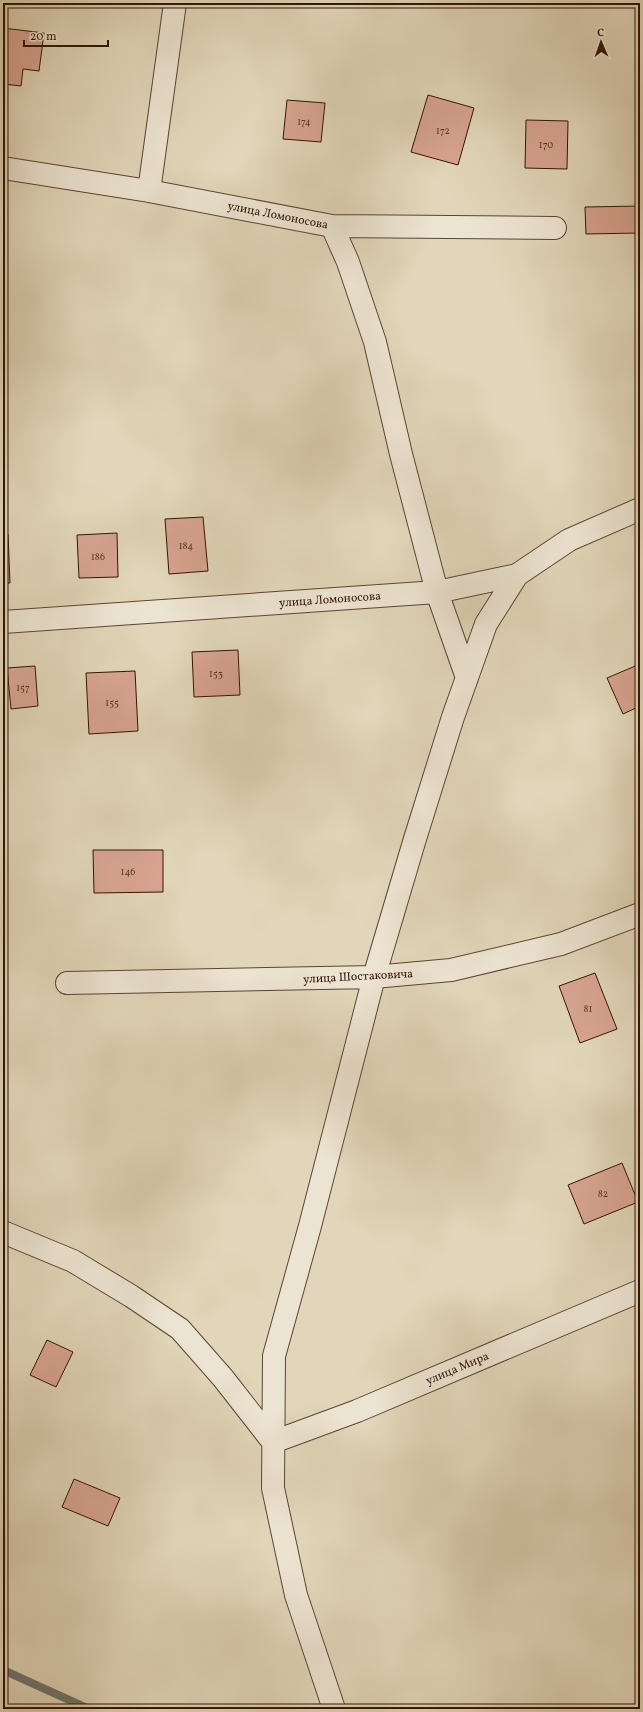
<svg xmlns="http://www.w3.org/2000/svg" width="643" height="1712" font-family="Vollkorn,serif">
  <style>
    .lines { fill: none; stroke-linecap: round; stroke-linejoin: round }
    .stream { stroke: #6d766e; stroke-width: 8 }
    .building { fill: #d8a491; stroke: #311403 }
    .minor-casing { stroke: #5d4430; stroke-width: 24 }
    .minor { stroke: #ece4d2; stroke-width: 22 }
    .labels { text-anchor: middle; stroke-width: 4; stroke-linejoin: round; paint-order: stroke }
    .number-label { font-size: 10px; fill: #5b3826 }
    .street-label { font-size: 12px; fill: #311403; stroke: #ece4d2 }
  </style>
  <rect width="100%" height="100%" fill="#e1d6b9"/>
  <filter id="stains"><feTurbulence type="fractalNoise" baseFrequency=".005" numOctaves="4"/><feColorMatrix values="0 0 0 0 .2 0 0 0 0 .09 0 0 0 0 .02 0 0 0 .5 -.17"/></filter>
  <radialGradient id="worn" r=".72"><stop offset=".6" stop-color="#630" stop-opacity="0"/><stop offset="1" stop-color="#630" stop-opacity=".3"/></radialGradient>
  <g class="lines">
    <path class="stream" d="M3,1670L89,1709"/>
  </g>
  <path class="building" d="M3,28L44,33L39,71L23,69L21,86L3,84Z
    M428,95L474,108L458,165L411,152Z
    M287,100L325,103L321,142L283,139Z
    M526,120L568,121L567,169L525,168Z
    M640,206V233L586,234L585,207Z
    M203,517L208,571L169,574L165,519Z
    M117,533L118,577L79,578L77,535Z
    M3,534H8L10,583H3Z
    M238,650L240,695L194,697L192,652Z
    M640,664V706L623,714L607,678Z
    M35,666L38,706L11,709L7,668Z
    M135,671L138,731L89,734L86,673Z
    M93,850H163V892L94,893Z
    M595,973L617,1029L580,1043L559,986Z
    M622,1163L638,1202L584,1224L568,1185Z
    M47,1340L73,1352L56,1387L30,1375Z
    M74,1479L120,1498L108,1526L62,1507Z"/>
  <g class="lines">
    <defs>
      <path id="minor" d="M3,168L149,191L332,226L555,228
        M149,191L175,3
        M332,226L348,262L375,342L401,454L437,592L467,678
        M3,622L437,592L517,575L569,540L640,509
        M67,983L374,977L451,970L561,944L640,914
        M3,1232L73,1261L131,1296L180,1329L223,1378L273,1442
        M273,1442L357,1411L640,1291
        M334,1709L296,1595L273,1488L274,1356L310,1226L374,977L414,842L453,717L486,624L517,575"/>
    </defs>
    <use href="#minor" class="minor-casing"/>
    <use href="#minor" class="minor"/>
  </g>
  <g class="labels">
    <g class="number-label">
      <text x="304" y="125">174</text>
      <text x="443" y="134">172</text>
      <text x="546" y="148">170</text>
      <text x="186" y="549">184</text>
      <text x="98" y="560">186</text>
      <text x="216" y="677">153</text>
      <text x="23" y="691">157</text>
      <text x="112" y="706">155</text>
      <text x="128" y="875">146</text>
      <text x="588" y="1012">81</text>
      <text x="603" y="1197">82</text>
    </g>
    <g class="street-label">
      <text transform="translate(278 215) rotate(11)" y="4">улица Ломоносова</text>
      <text transform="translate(330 599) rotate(-4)" y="4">улица Ломоносова</text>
      <text transform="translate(358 976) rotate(-3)" y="4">улица Шостаковича</text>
      <text transform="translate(457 1368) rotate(-23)" y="4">улица Мира</text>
    </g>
  </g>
  <rect width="643" height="1712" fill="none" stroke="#e1d6b9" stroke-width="16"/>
  <rect x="4" y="4" width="635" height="1704" fill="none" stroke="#311403" stroke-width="2"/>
  <rect x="8" y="8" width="627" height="1696" fill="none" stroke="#311403"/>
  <g transform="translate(601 42) rotate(358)" stroke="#ece4d2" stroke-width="3" paint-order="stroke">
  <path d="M0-3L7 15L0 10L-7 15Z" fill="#311403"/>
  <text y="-6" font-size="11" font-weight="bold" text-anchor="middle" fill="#311403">С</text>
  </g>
  <path d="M24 40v6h84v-6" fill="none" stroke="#311403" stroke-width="2"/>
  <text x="30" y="40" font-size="12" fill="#311403" stroke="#ece4d2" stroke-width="3" paint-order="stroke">20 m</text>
  <rect width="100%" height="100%" filter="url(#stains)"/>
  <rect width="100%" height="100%" fill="url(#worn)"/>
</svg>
